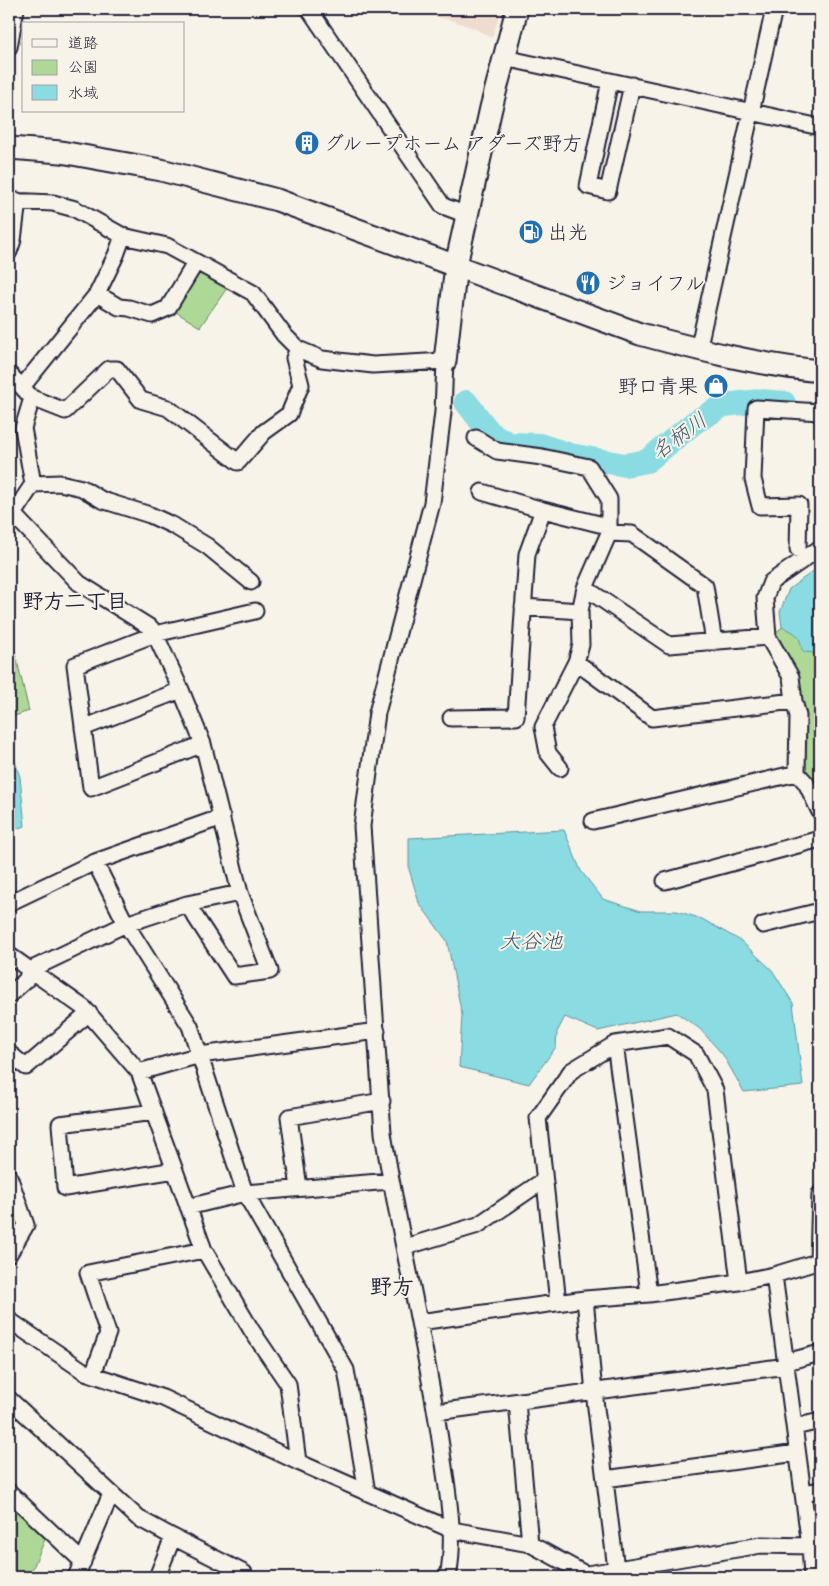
<svg xmlns="http://www.w3.org/2000/svg" width="829" height="1586" font-family="'Indie Flower','Klee One',sans-serif">
  <style>
    .built { fill: #efdcd0 }
    .green { fill: #add896; stroke: #687d68 }
    .water { fill: #8adce2; stroke: #60929f }
    .lines { fill: none; stroke-linecap: round; stroke-linejoin: round }
    .river { stroke: #8adce2; stroke-width: 24 }
    .street-casing { stroke: #22223b; stroke-width: 19 }
    .secondary-casing { stroke: #22223b; stroke-width: 25 }
    .street { stroke: #f7f3e8; stroke-width: 15 }
    .secondary { stroke: #f7f3e8; stroke-width: 21 }
    .labels { text-anchor: middle; stroke-width: 4; stroke-linejoin: round; paint-order: stroke }
    .poi-label { font-size: 20px; fill: #22223b; stroke: #f7f3e8; text-anchor: start }
    .water-label { font-size: 21px; font-style: italic; fill: #415a6d; stroke: #f7f3e8 }
    .neighbourhood-label { font-size: 21px; font-weight: bold; fill: #22223b; stroke: #f7f3e8 }
    .quarter-label { font-size: 22px; font-weight: bold; fill: #22223b; stroke: #f7f3e8 }
  </style>
  <rect width="100%" height="100%" fill="#f7f3e8"/>
  <filter id="ink" filterUnits="userSpaceOnUse"><feTurbulence type="fractalNoise" baseFrequency=".02" numOctaves="2"/><feDisplacementMap in="SourceGraphic" scale="10" xChannelSelector="R" yChannelSelector="G"/><feConvolveMatrix kernelMatrix="1 2 1 2 8 2 1 2 1" color-interpolation-filters="sRGB"/></filter>
  <g filter="url(#ink)">
    <path class="built" d="M410,9H502L492,38L474,28L450,20L412,11Z"/>
    <path class="green" d="M194,270L227,288L200,327L171,309Z
      M785,625H792L820,658V804L802,770L801,756L776,641L775,633Z
      M9,627L29,711L9,718Z
      M9,1503L46,1537L29,1577H9Z"/>
    <path class="water" d="M820,566V671L817,663L816,655L814,653L804,652C799,645 803,652 801,644C799,633 791,631 782,627L780,612L789,589Z
      M9,742L20,777L25,826L9,831Z
      M564,830L581,871L603,899L641,911H677L702,919L741,941L772,970L793,1003L803,1086L744,1092L723,1055L700,1029L677,1013L598,1031L565,1017L557,1032L556,1047L529,1084L459,1067L462,1015L447,941L419,903L409,869V838Z"/>
    <g class="lines">
      <path class="river" d="M466,402L490,433L509,444L539,445L570,455L625,465L647,461L695,422L724,405L760,401L784,403"/>
      <defs>
        <path id="street" d="M309,9L443,206L467,215
          M9,47L16,9
          M505,58L820,127
          M610,81L588,186L608,191L632,85
          M9,201L53,203L75,209L123,236L167,246L253,293L284,335L298,349L322,359L373,365L445,361L443,412L432,503L377,713L362,826L383,1133C400,1240 427,1346 442,1453C448,1495 456,1536 448,1577
          M9,252L13,240L18,201
          M97,294L119,307L129,308L152,315L168,308L196,262
          M698,350L774,9
          M9,374L22,387L32,398L65,411L109,369H117L141,400L168,408L238,462L264,432L289,414L301,385L294,358L298,349
          M22,387L97,294L116,255L123,236
          M476,438L497,451L542,457L589,467L609,499V533L585,588L580,611L581,645L576,662L543,727L548,753L560,768
          M33,484L60,483L82,488L102,500L150,515L174,526L207,546L251,582
          M482,492L543,510L599,524L609,525
          M13,514L79,583L151,628L155,634L181,690L203,744L240,893L270,971L234,976L187,904
          M9,517L13,514L33,484L23,428L32,398
          M609,533L632,534L705,586L714,642
          M820,548L771,582L765,598L768,637L791,677L794,701L798,716L797,773L806,783L820,812
          M798,549L799,505L760,506L753,479L756,408L820,412
          M585,588L669,645L768,637
          M523,607L580,611
          M576,662L652,718L794,701
          M451,718L516,717L527,554L543,510
          M83,728L181,690
          M203,744L91,788L75,665L155,634L255,611
          M593,821L797,773
          M95,862L126,924L190,1026L245,1193L346,1370L367,1492
          M665,881L820,839
          M9,903L95,862L222,817
          M763,925L820,911
          M9,955L84,1008L139,1072L204,1250L252,1331L288,1384L298,1462
          M9,995L26,980L30,970L126,924L187,904L240,893
          M615,1044L649,1294
          M9,1053L26,1067L89,1013
          M139,1072L200,1055L377,1031
          M154,1112L60,1124L65,1188L175,1170
          M9,1176L26,1225L9,1254
          M299,1188L289,1117L382,1101
          M188,1207L245,1193L391,1181
          M405,1247L478,1225L544,1180
          M818,1261L820,1194
          M774,1275L810,1546L812,1577
          M585,1299L594,1392L616,1569
          M558,1303L538,1118L571,1071L615,1044L668,1036L696,1054L715,1090L739,1282
          M9,1320L85,1372L163,1398L298,1462L452,1530L530,1544L591,1577
          M419,1322L585,1299L649,1294L739,1282L774,1275L820,1261
          M786,1362L820,1353
          M93,1374L108,1333L88,1273L204,1250
          M9,1399L138,1518L173,1537L244,1573L242,1577
          M517,1402L530,1544
          M436,1412L787,1366
          M795,1427L820,1421
          M605,1479L797,1453
          M9,1492L83,1562
          M804,1493L820,1490
          M587,1574L761,1545L810,1546
          M76,1577L111,1494
          M157,1577L173,1537"/>
        <path id="secondary" d="M9,148L61,152L161,170L277,200L640,334C699,350 759,365 820,371
          M445,361L456,265L491,108L517,9"/>
      </defs>
      <use href="#street" class="street-casing"/>
      <use href="#secondary" class="secondary-casing"/>
      <use href="#street" class="street"/>
      <use href="#secondary" class="secondary"/>
    </g>
  </g>
  <defs>
    <symbol id="building-disc" viewBox="-11 -11 22 22"><circle r="9.5" fill="#1f6fb2" stroke="#f7f3e8"/><path d="M-4-6H4V6H1V3H-1V6H-4ZM-2.5-4.3h1.7v1.8h-1.7ZM.8-4.3h1.7v1.8H.8ZM-2.5-1h1.7V.8h-1.7ZM.8-1h1.7V.8H.8Z" fill="#fff"/></symbol>
    <symbol id="fuel-disc" viewBox="-11 -11 22 22"><circle r="9.5" fill="#1f6fb2" stroke="#f7f3e8"/><path d="M-5.5-6h7V0h2V4h1.3V-2.5L3-4.5l.8-.8L6-3V5H2.5V1h-1V6h-7ZM-4.2-4.7v3.2H.2V-4.7Z" fill="#fff"/></symbol>
    <symbol id="restaurant-disc" viewBox="-11 -11 22 22"><circle r="9.5" fill="#1f6fb2" stroke="#f7f3e8"/><path d="M-5-6h1v4h1v-4h1v4h1v-4h1v5L-1.5 .5V6h-2V.5L-5-1ZM5-6V6H3V1.5H1.5Q1.5-4 5-6Z" fill="#fff"/></symbol>
    <symbol id="shop-disc" viewBox="-11 -11 22 22"><circle r="9.5" fill="#1f6fb2" stroke="#f7f3e8"/><path d="M-5-2.5h2.3a2.7 3.5 0 0 1 5.4 0H5L5.5 6h-11ZM-1.5-2.5h3a1.5 2.3 0 0 0-3 0Z" fill="#fff"/></symbol>
  </defs>
  <g fill-rule="evenodd">
    <use href="#building-disc" x="293" y="129" width="28" height="28"/>
    <use href="#fuel-disc" x="517" y="218" width="28" height="28"/>
    <use href="#restaurant-disc" x="574" y="269" width="28" height="28"/>
    <use href="#shop-disc" x="702" y="372" width="28" height="28"/>
  </g>
  <g class="labels">
    <g class="poi-label">
      <text x="324" y="150">グループホーム アダーズ野方</text>
      <text x="548" y="239">出光</text>
      <text x="606" y="290">ジョイフル</text>
      <text x="698" y="393" text-anchor="end">野口青果</text>
    </g>
    <g class="water-label">
      <text transform="translate(679 436) rotate(-36)" y="7">名柄川</text>
      <text x="531" y="948">大谷池</text>
    </g>
    <g class="neighbourhood-label">
      <text x="75" y="608">野方二丁目</text>
    </g>
    <g class="quarter-label">
      <text x="392" y="1294">野方</text>
    </g>
  </g>
  <rect width="829" height="1586" fill="none" stroke="#f7f3e8" stroke-width="30"/>
  <rect x="15" y="15" width="799" height="1556" fill="none" stroke="#22223b" stroke-width="2" filter="url(#ink)"/>
  <rect x="22" y="22" width="162" height="90" fill="#f7f3e8" stroke="#a29fa3"/>
  <rect x="32" y="39" width="25" height="8" fill="#f7f3e8" stroke="#a29fa3"/>
  <text x="68" y="48" font-size="15" fill="#22223b">道路</text>
  <rect x="32" y="60" width="25" height="15" fill="#add896" stroke="#a29fa3"/>
  <text x="68" y="72" font-size="15" fill="#22223b">公園</text>
  <rect x="32" y="85" width="25" height="15" fill="#8adce2" stroke="#a29fa3"/>
  <text x="68" y="98" font-size="15" fill="#22223b">水域</text>
</svg>
